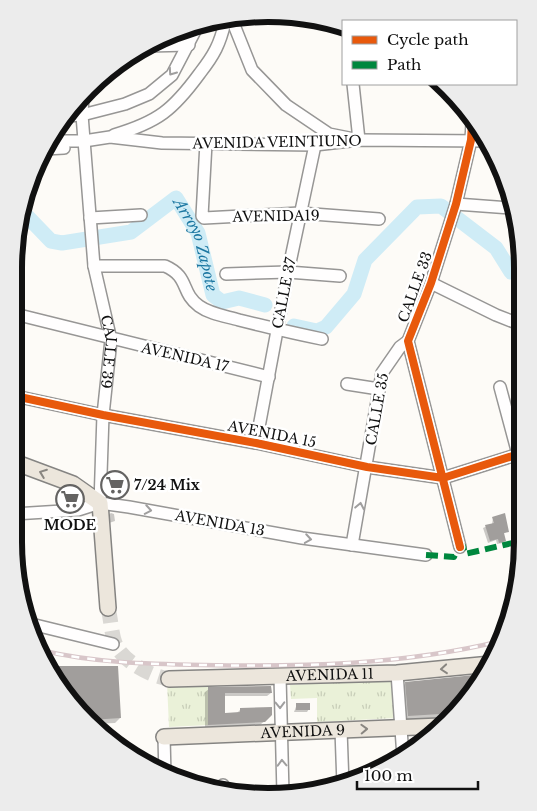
<svg xmlns="http://www.w3.org/2000/svg" width="537" height="811" font-family="'Libre Baskerville',serif">
  <style>
    .grass { fill: url(#grass-tufts) }
    .shadow { fill: #0003 }
    .lines { fill: none; stroke-linecap: round; stroke-linejoin: round }
    .river { stroke: #cfecf6; stroke-width: 15 }
    .building { fill: #a19e9c }
    .major-tunnel { stroke: #dad8d4; stroke-width: 15; stroke-dasharray: 15 8; stroke-linecap: butt }
    .minor-casing { stroke: #979695; stroke-width: 14 }
    .major-casing { stroke: #858482; stroke-width: 18 }
    .minor { stroke: #fffefe; stroke-width: 11 }
    .major { stroke: #ece6dc; stroke-width: 15 }
    .rail-casing { stroke: #d8c6c9; stroke-width: 4.5 }
    .rail { stroke: #fff; stroke-width: 2.5; stroke-dasharray: 8; stroke-linecap: butt }
    .quiet { stroke: #00873e; stroke-width: 6; stroke-dasharray: 12 6; stroke-linecap: butt }
    .cycleway-casing { stroke: #fff; stroke-width: 11 }
    .cycleway { stroke: #e8590c; stroke-width: 8 }
    .oneway { stroke: #a09f9f }
    .oneway2 { stroke: #898681 }
    .labels { text-anchor: middle; stroke-width: 5; stroke-linejoin: round; paint-order: stroke }
    .street-label { font-size: 14px; fill: #111; stroke: #fff }
    .poi-label { font-size: 14px; font-weight: bold; fill: #111; stroke: #fff; text-anchor: start }
    .water-label { font-size: 15px; font-style: italic; fill: #1c77a1; stroke: #fff }
    .rim { fill: none; stroke: #111; stroke-width: 6 }
  </style>
  <defs>
    <pattern id="grass-tufts" width="24" height="20" patternUnits="userSpaceOnUse" patternTransform="scale(1.25)"><rect width="24" height="20" fill="#eaf1d8"/><path d="M3 7l-1-3M5 7V3M7 7l1-3M15 17l-1-3M17 17v-4M19 17l1-3" fill="none" stroke="#c8ceb8"/></pattern>
  </defs>
  <rect width="100%" height="100%" fill="#fdfbf7"/>
  <path class="grass" d="M393,680L396,718L317,722V698L291,699L290,685Z
    M208,682V725L169,727L167,683Z"/>
  <path class="shadow" d="M110,478L119,493L117,496L106,495Z
    M67,493L72,502L63,505L65,495Z
    M111,513L114,514L115,521L109,523L108,515Z
    M493,518L508,531L503,534L505,541L503,543L497,544L496,540L488,543L483,528L492,524Z
    M48,666L52,668L120,718L115,723L94,724L57,684Z
    M484,675L460,711L451,718L403,720L401,688L406,683Z
    M209,689L271,693L267,696H224V714H236L240,710L271,715L260,725L205,728V692Z
    M297,704L309,709L307,712H294Z"/>
  <g class="lines">
    <g class="river">
      <path id="s1" d="M23,212L51,241L62,243L131,232L176,198L198,233L213,295L222,302L239,298L265,305"/>
      <path d="M294,326L317,331L326,327L354,294L365,260L417,207L441,206L496,248L511,272L523,269"/>
    </g>
  </g>
  <path class="building" d="M109,476L122,477L120,494L108,493Z
    M67,492L74,496L73,503H65Z
    M505,513L509,532L504,533L506,541L499,543L498,539L490,541L485,525L494,523L492,517Z
    M48,666H118L121,718L90,720L57,684Z
    M484,674L456,713L408,716L405,682Z
    M271,686L272,693H225V713L240,712V708L272,707V715L265,722L208,725V687Z
    M296,703H310V710H296Z"/>
  <g class="lines">
    <path class="major-tunnel" d="M108,608C111,619 111,632 115,643C122,661 150,676 169,679"/>
    <defs>
      <g id="minor">
        <path d="M232,20L252,70L286,105L329,134L359,140L353,84"/>
        <path d="M148,46L189,45"/>
        <path id="s2" d="M83,96L82,115L94,266L111,340L103,415L100,503"/>
        <path d="M67,116L82,115L125,104L149,94L172,75L196,29"/>
        <path d="M114,135C158,122 173,110 200,73C214,55 220,44 225,22"/>
        <path d="M50,141H84L110,137L162,143L315,145L359,140L486,141"/>
        <path d="M206,143L202,216L204,218L300,213L379,219"/>
        <path d="M45,149L64,148"/>
        <path d="M456,204L511,208"/>
        <path d="M90,218L141,215"/>
        <path d="M94,266H165C190,277 180,292 199,306C210,314 225,316 239,320C266,327 294,333 322,339"/>
        <path d="M226,274L288,272L340,276"/>
        <path d="M431,283L496,315L519,324"/>
        <path d="M15,314L269,377"/>
        <path d="M347,384L379,389"/>
        <path d="M500,387L518,454"/>
        <path d="M15,396L103,415L256,443L367,467L443,478L522,453"/>
        <path d="M256,443L288,272L315,145"/>
        <path d="M14,514L78,510L100,503L129,507L302,538L426,555"/>
        <path d="M352,545L382,373L400,347L408,341"/>
        <path d="M460,547L408,341L431,283L456,204L471,140L472,123"/>
        <path d="M27,623L113,644"/>
        <path d="M397,673L403,757"/>
        <path d="M280,677L283,794"/>
        <path d="M341,730L343,785"/>
        <path d="M164,737L165,775"/>
        <path d="M223,785V790"/>
      </g>
      <g id="major">
        <path d="M14,462L73,484L100,503L108,608"/>
        <path id="s3" d="M169,679L397,673L491,664"/>
        <path id="s4" d="M164,737L441,726"/>
      </g>
    </defs>
    <use href="#minor" class="minor-casing"/>
    <use href="#major" class="major-casing"/>
    <use href="#minor" class="minor"/>
    <use href="#major" class="major"/>
    <defs>
      <path id="rail" d="M40,650C94,663 148,664 203,665C303,667 403,665 501,641"/>
    </defs>
    <use href="#rail" class="rail-casing"/>
    <use href="#rail" class="rail"/>
    <path class="quiet" d="M426,555L454,557L458,548L463,546L465,554L521,541"/>
    <defs>
      <path id="cycleway" d="M15,396L103,415L256,443L367,467L443,478L522,453
        M460,547L408,341L431,283L456,204L471,140L472,123"/>
    </defs>
    <use href="#cycleway" class="cycleway-casing"/>
    <use href="#cycleway" class="cycleway"/>
  </g>
  <defs><path id="oneway-chevron" d="M-2-3.5L2.5 0L-2 3.5" fill="none" stroke-width="1.6" stroke-linecap="round" stroke-linejoin="round" transform="scale(1.25)"/></defs>
  <g class="oneway">
    <use href="#oneway-chevron" transform="translate(172 72) rotate(125)"/>
    <use href="#oneway-chevron" transform="translate(360 506) rotate(-79)"/>
    <use href="#oneway-chevron" transform="translate(148 510) rotate(10)"/>
    <use href="#oneway-chevron" transform="translate(308 539) rotate(9)"/>
    <use href="#oneway-chevron" transform="translate(280 705) rotate(89)"/>
    <use href="#oneway-chevron" transform="translate(282 763) rotate(-92)"/>
  </g>
  <g class="oneway2">
    <use href="#oneway-chevron" transform="translate(43 473) rotate(-159)"/>
    <use href="#oneway-chevron" transform="translate(444 669) rotate(175)"/>
    <use href="#oneway-chevron" transform="translate(364 729) rotate(-2)"/>
  </g>
  <defs>
    <symbol id="supermarket-ring" viewBox="-11 -11 22 22"><circle r="9.5" fill="#fff" stroke="#646362" stroke-width="1.5"/><path d="M-6-5.5h2.5l.6 2H6L4.5 2H-2.5L-4.4-4H-6ZM-1.5 3.2a1.3 1.3 0 1 0 .1 0ZM3 3.2a1.3 1.3 0 1 0 .1 0Z" fill="#646362"/></symbol>
  </defs>
  <g fill-rule="evenodd">
    <use href="#supermarket-ring" x="99" y="469" width="32" height="32"/>
    <use href="#supermarket-ring" x="54" y="483" width="32" height="32"/>
  </g>
  <g class="labels">
    <g class="street-label">
      <text transform="translate(277 142) rotate(-1)" y="5">AVENIDA VEINTIUNO</text>
      <text transform="translate(276 216) rotate(-1)" y="5">AVENIDA19</text>
      <text transform="translate(415 287) rotate(-70)" y="5">CALLE 33</text>
      <text transform="translate(284 293) rotate(-79)" y="5">CALLE 37</text>
      <text dy="5" stroke="none"><textPath href="#s2" startOffset="258">CALLE 39</textPath></text>
      <text transform="translate(185 357) rotate(13)" y="5">AVENIDA 17</text>
      <text transform="translate(377 409) rotate(-80)" y="5">CALLE 35</text>
      <text transform="translate(272 434) rotate(11)" y="5">AVENIDA 15</text>
      <text transform="translate(220 523) rotate(10)" y="5">AVENIDA 13</text>
      <text dy="5" stroke="none"><textPath href="#s3" startOffset="161">AVENIDA 11</textPath></text>
      <text dy="5" stroke="none"><textPath href="#s4" startOffset="139">AVENIDA 9</textPath></text>
    </g>
    <g class="poi-label">
      <text x="134" y="490">7/24 Mix</text>
      <text x="70" y="530" text-anchor="middle">MODE</text>
    </g>
    <g class="water-label">
      <text dy="5" stroke="none"><textPath href="#s1" startOffset="229">Arroyo Zapote</textPath></text>
    </g>
  </g>
  <path d="M0 0H537V811H0ZM268 22H268A246 246 0 0 1 514 268V542A246 246 0 0 1 268 788H268A246 246 0 0 1 22 542V268A246 246 0 0 1 268 22Z" fill="#ececec" fill-rule="evenodd"/>
  <path class="rim" d="M268 22H268A246 246 0 0 1 514 268V542A246 246 0 0 1 268 788H268A246 246 0 0 1 22 542V268A246 246 0 0 1 268 22Z"/>
  <rect x="342" y="20" width="175" height="65" fill="#ffffff" stroke="#a0a0a0"/>
  <rect x="352" y="36" width="25" height="8" fill="#e8590c" stroke="#a0a0a0"/>
  <text x="387" y="45" font-size="15" fill="#111111">Cycle path</text>
  <rect x="352" y="61" width="25" height="8" fill="#00873e" stroke="#a0a0a0"/>
  <text x="387" y="70" font-size="15" fill="#111111">Path</text>
  <path d="M357 781v8h121v-8" fill="none" stroke="#111111" stroke-width="2.5"/>
  <text x="364" y="781" font-size="15" fill="#111111" stroke="#ffffff" stroke-width="4" paint-order="stroke">100 m</text>
</svg>
